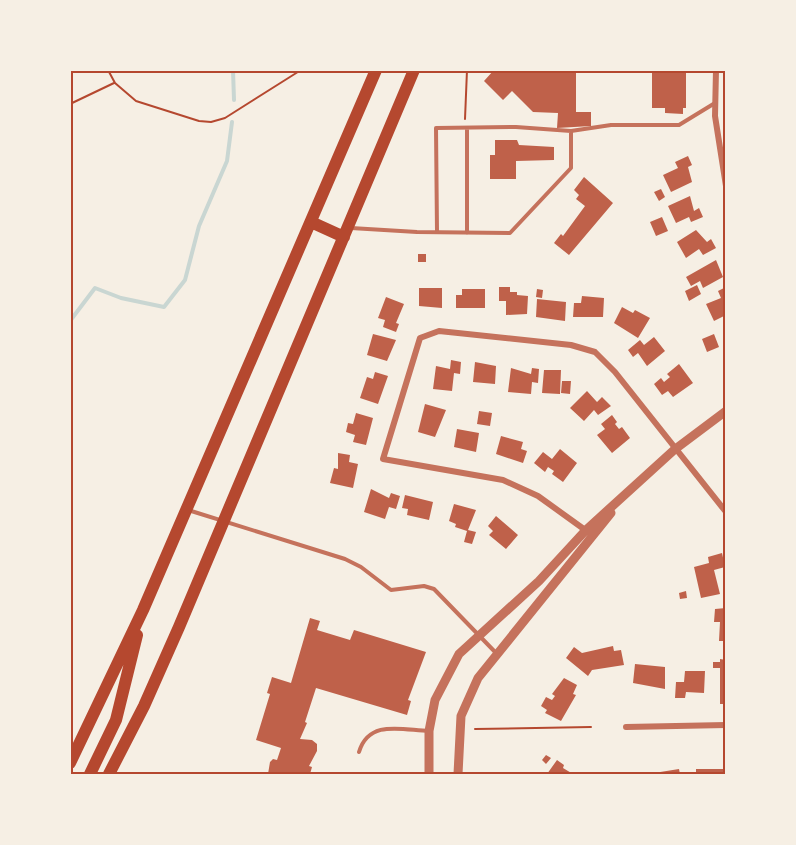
<svg xmlns="http://www.w3.org/2000/svg" width="796" height="845" font-family="Karla,sans-serif">
  <style>
    .lines { fill: none; stroke-linecap: round; stroke-linejoin: round }
    .stream { stroke: #c9d6d2; stroke-width: 4 }
    .building { fill: #bf614a }
    .path { stroke: #b5482f; stroke-width: 2 }
    .service { stroke: #c5725c; stroke-width: 4 }
    .minor { stroke: #c5725c; stroke-width: 6 }
    .tertiary { stroke: #c5725c; stroke-width: 9 }
    .primary { stroke: #b5482f; stroke-width: 12 }
    .neatline { fill: none; stroke: #b5482f; stroke-width: 2 }
  </style>
  <rect width="100%" height="100%" fill="#f6efe4"/>
  <g class="lines">
    <path class="stream" d="M233,70L234,100
      M70,321L95,288L121,298L164,307L185,280L199,226L227,161L232,122"/>
  </g>
  <path class="building" d="M494,70H576V112H591V126L557,128L558,113L533,112L512,91L503,100L484,81Z
    M652,70H686V108H683V114L665,113V108H652Z
    M495,140H517L519,145L554,147V160L516,161V179H490V155H495Z
    M688,156L692,165L688,167L692,182L671,192L663,175L678,168L675,162Z
    M584,177L613,203L569,255L554,243L561,234L563,236L585,206L576,199L579,195L574,190Z
    M661,189L665,197L659,201L654,192Z
    M690,196L694,211L699,208L703,217L691,222L689,217L676,223L668,206Z
    M662,217L668,231L656,236L650,222Z
    M696,230L707,242L711,239L716,248L703,255L699,249L686,258L677,242Z
    M418,254H426V262H418Z
    M716,260L723,277L703,288L700,281L691,286L686,277Z
    M697,285L701,294L689,301L685,291Z
    M499,287H510V292H517V295L528,296L527,314L506,315V301H499Z
    M726,287V315L714,321L706,304L721,298L718,291Z
    M419,288H442V308L419,306Z
    M462,289H485V308H456V295H462Z
    M537,289L543,290L542,298L536,297Z
    M582,296L604,298L603,317H573L574,303H581Z
    M386,297L404,304L396,323L399,324L396,332L383,327L385,320L378,318Z
    M537,299L566,302L565,321L536,317Z
    M622,307L633,313L635,310L650,318L638,338L614,323Z
    M373,334L396,340L387,361L367,355Z
    M714,334L719,347L707,352L702,339Z
    M654,337L665,351L647,366L638,353L633,357L628,350L640,340L644,345Z
    M451,360L461,362L460,374L454,373L452,391L433,389L436,366L450,369Z
    M475,362L496,366L495,384L473,382Z
    M679,364L693,383L673,397L668,391L662,395L654,384L661,378L664,382L670,377L667,374Z
    M511,368L531,374L532,368L539,369L538,383L532,382L531,394L508,392Z
    M544,370H561L560,394L542,393Z
    M375,372L388,376L378,404L360,398L367,377L373,379Z
    M562,381H571L570,394L561,393Z
    M587,391L597,402L602,397L611,406L598,415L594,410L584,421L570,408Z
    M425,404L446,410L435,437L418,432Z
    M479,411L492,413L490,426L477,424Z
    M356,413L373,418L366,445L353,442L355,435L346,432L348,423L353,424Z
    M612,415L617,422L615,424L619,429L622,427L630,438L612,453L597,435L605,429L601,424Z
    M457,429L479,433L476,452L454,447Z
    M501,436L523,442L521,449L527,451L523,463L496,454Z
    M560,449L577,463L563,482L552,474L554,471L548,467L545,472L534,463L543,452L552,459Z
    M338,453L350,455L349,462L358,464L353,488L330,483L334,468L338,469Z
    M371,489L389,498L391,493L400,496L396,509L389,507L385,519L364,512Z
    M405,495L433,502L429,520L407,515L408,509L402,508Z
    M454,504L476,510L468,530L476,532L472,544L464,542L467,531L455,527L456,524L449,521Z
    M496,516L518,535L506,549L489,535L493,531L488,526Z
    M722,553L725,567L714,570L720,594L701,598L694,567L709,563L708,557Z
    M686,591L687,598L680,599L679,593Z
    M726,608V641H719L720,622H714L715,609Z
    M310,618L320,621L317,630L350,640L354,630L426,652L408,700L411,701L407,715L316,688L305,722L307,723L300,739L312,740L317,744V751L309,766L312,767L310,774H268L270,762L273,759L277,760L281,748L256,740L270,694L267,693L272,677L291,683Z
    M613,646L614,651L621,650L624,665L592,670L588,676L566,658L574,647L582,653Z
    M720,659L726,660V704H720V668H713V662H720Z
    M635,664L665,667V689L633,683Z
    M685,671H705L704,693L686,692L685,698H675L676,682H684Z
    M564,678L577,685L573,694L576,695L561,721L545,713L547,710L541,706L546,697L552,700L555,696L552,694Z
    M546,755L551,758L546,764L542,760Z
    M557,760L564,765L563,768L573,774H547Z
    M679,769L680,774H654V773Z
    M696,769H724V774H696Z"/>
  <g class="lines">
    <path class="path" d="M108,70L115,83L136,101L199,121L211,122L225,118L301,70
      M70,104L114,83
      M465,119L467,70
      M475,729L591,727"/>
    <path class="service" d="M467,128V233
      M351,228L417,232L510,233L571,168V131L611,125H679L715,103
      M437,232L436,128L516,127L571,131
      M188,510L345,559L361,567L391,590L424,586L434,589L497,654
      M359,752C369,719 402,730 429,731"/>
    <path class="minor" d="M716,70L715,116L726,186
      M588,532L538,496L503,480L383,459L420,338L439,331L571,345L595,352L615,372L726,512
      M626,727L726,725"/>
    <path class="tertiary" d="M429,774V731L435,700L459,654L539,581L586,530L674,450L726,411
      M458,774L461,716L478,678L611,513"/>
    <path class="primary" d="M311,222L344,237
      M70,763L143,610L376,70
      M90,774L116,720L137,635
      M109,774L144,706L179,627L414,70"/>
  </g>
  <rect width="796" height="845" fill="none" stroke="#f6efe4" stroke-width="144"/>
  <rect x="72" y="72" width="652" height="701" class="neatline"/>
</svg>
